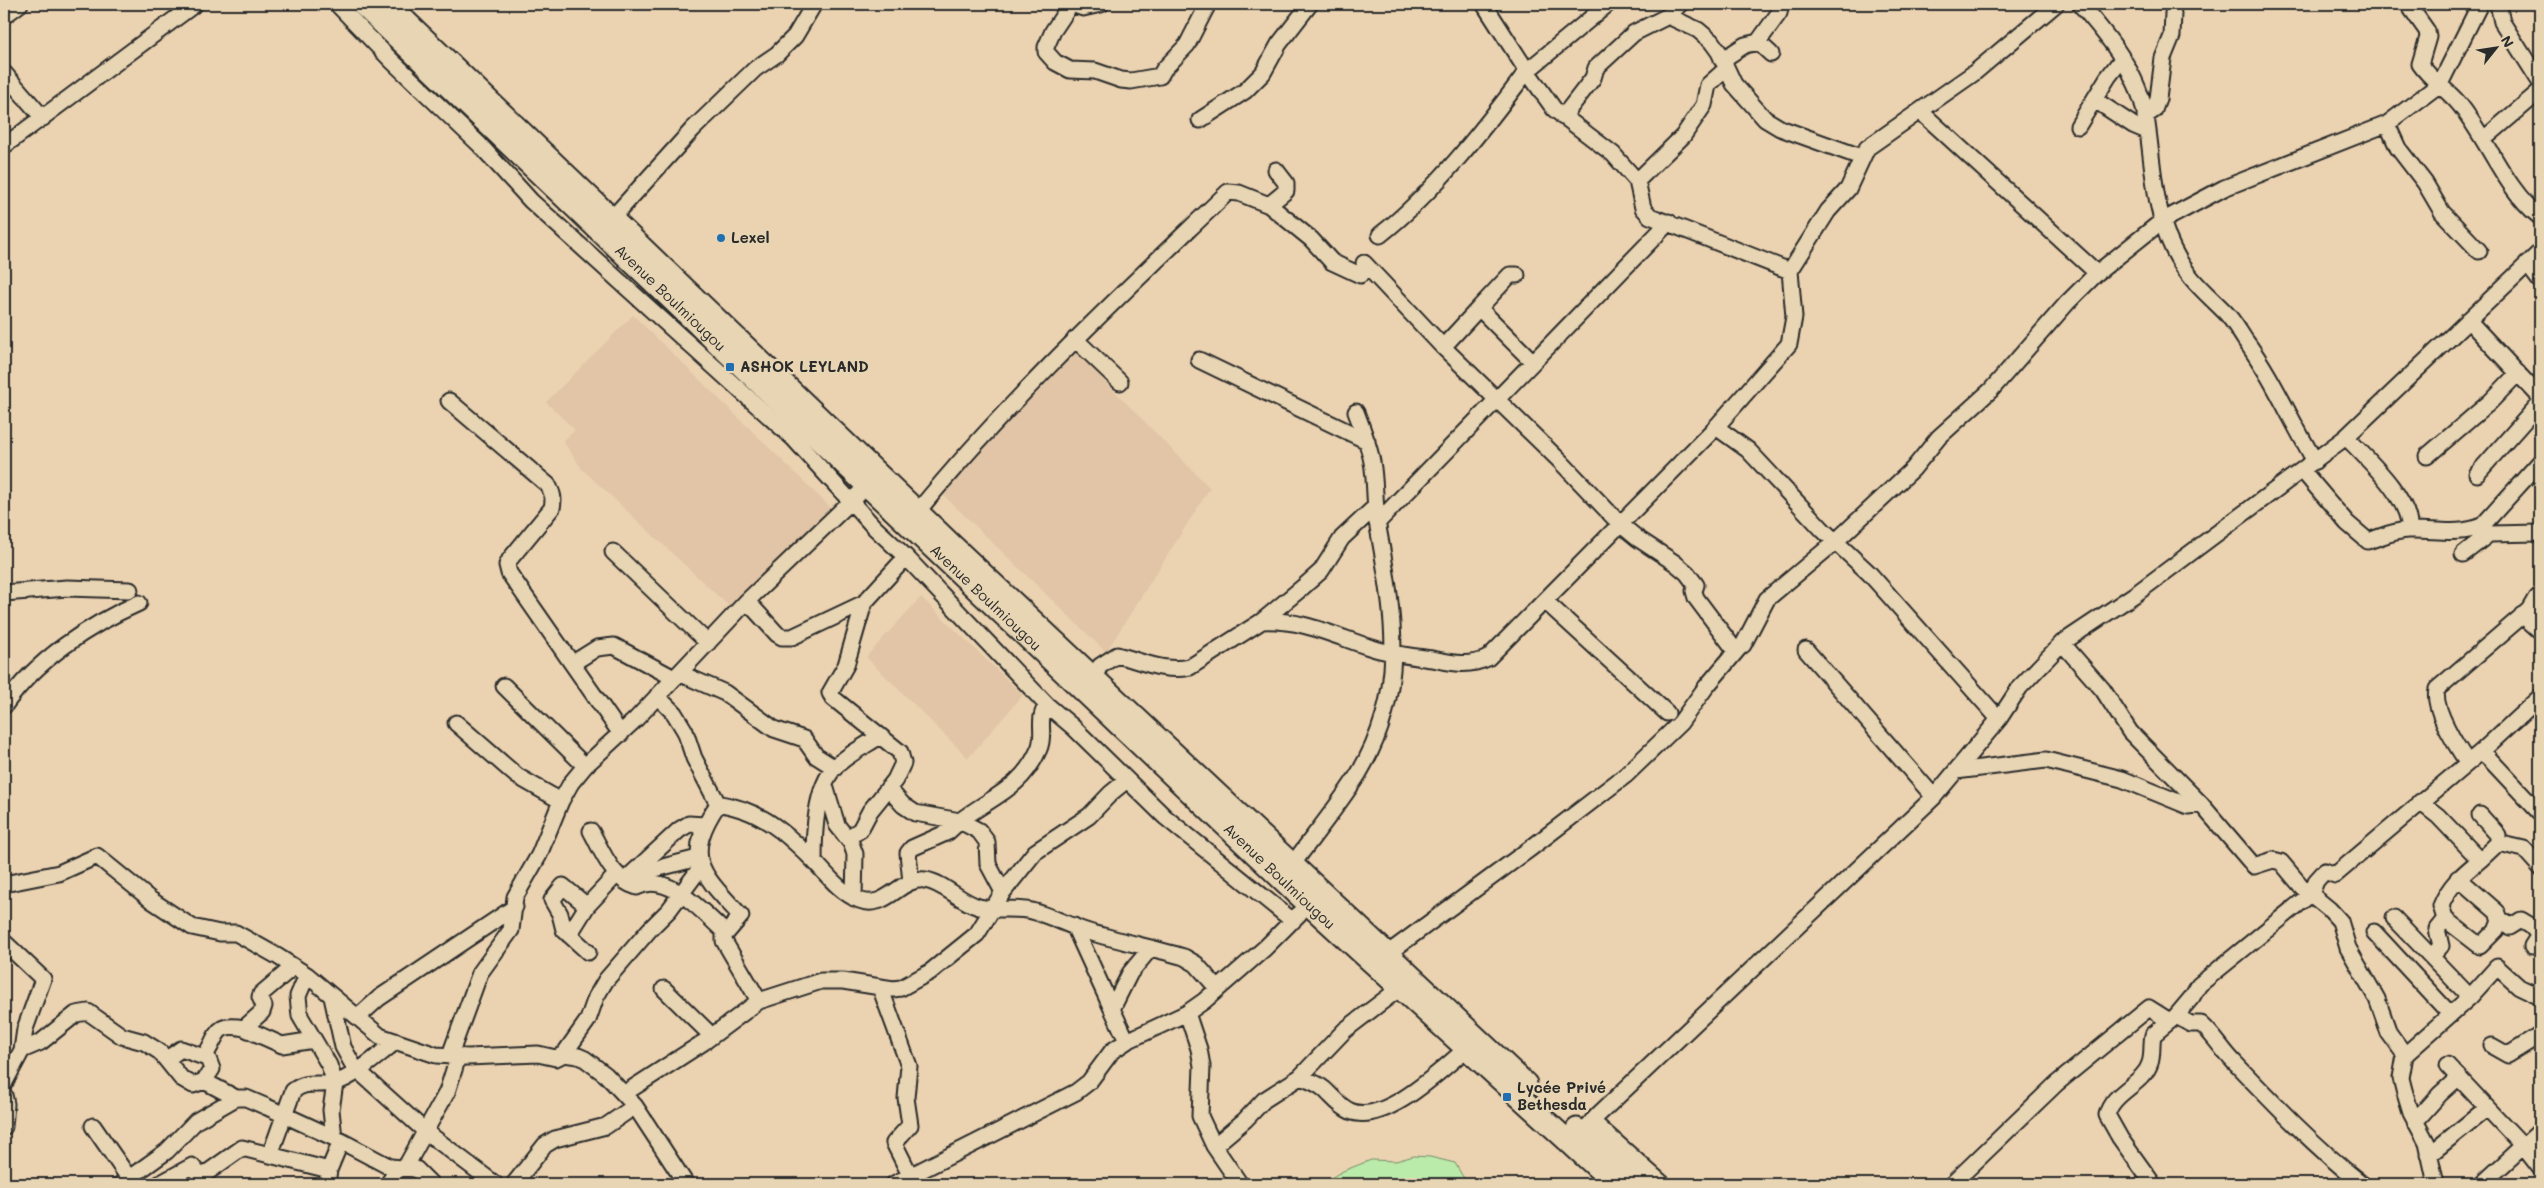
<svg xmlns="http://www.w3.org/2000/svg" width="2544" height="1188" font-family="Mali,sans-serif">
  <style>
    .built { fill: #e1c5a6 }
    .green { fill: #bbebaa; stroke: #738b6a }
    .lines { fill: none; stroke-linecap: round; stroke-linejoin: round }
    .minor-casing { stroke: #2b2b2b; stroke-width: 19 }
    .highway-casing { stroke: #2b2b2b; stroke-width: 25 }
    .minor { stroke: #e7d5b3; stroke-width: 15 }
    .highway { stroke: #e7d5b3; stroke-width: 21 }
    .poi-dot { fill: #1f6fb2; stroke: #e7d5b3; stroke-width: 2 }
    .labels { text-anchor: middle; stroke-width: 5; stroke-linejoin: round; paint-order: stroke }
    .poi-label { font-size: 15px; font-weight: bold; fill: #2b2b2b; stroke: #e7d5b3; text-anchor: start }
    .street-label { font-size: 15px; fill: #2b2b2b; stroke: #e7d5b3 }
  </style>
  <rect width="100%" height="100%" fill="#ebd3b1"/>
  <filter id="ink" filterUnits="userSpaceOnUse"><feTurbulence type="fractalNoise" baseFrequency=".02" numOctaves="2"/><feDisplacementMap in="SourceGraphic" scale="10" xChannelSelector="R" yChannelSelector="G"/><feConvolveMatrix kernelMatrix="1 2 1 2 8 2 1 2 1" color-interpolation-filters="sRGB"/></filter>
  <g filter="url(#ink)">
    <path class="built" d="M633,315L830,507L733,610L582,469L563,441L575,430L546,402Z
      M1073,349L1210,488L1106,652L938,490Z
      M921,597L1023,695L968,758L866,657Z"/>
    <path class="green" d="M1414,1156L1430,1157L1455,1163L1463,1177L1473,1184H1320L1343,1171L1371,1160L1396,1161Z"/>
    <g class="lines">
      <defs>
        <path id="minor" d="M337,4L391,60L480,145L531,201L794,439L874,527L906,557L1047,705L1073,727L1165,817L1293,921
          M1101,4L1083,8L1071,4L1053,31L1046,47V52L1055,62L1070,70L1095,71L1121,80L1131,81L1160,76L1164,69L1187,45L1208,4
          M1608,4L1527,71L1554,109L1613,154L1637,181L1643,208L1650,216L1790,271
          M2080,4C2108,36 2138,72 2146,117C2153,160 2153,208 2173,249C2188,279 2202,289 2225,312C2233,320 2239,331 2245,340C2273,378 2291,421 2315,461
          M2408,4L2427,31L2428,37L2420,64C2431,80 2448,90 2460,105C2488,140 2505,189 2540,217
          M2498,4L2502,22L2540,82
          M4,16L20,4
          M1668,16L1698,30L1711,41L1719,52L1734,84L1765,119L1780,128L1861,157
          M1758,42L1779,13L1781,4
          M1722,60L1745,45L1758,42L1771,54
          M4,73L43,118
          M2095,100L2133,125L2147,131
          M1921,112L2097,273
          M2145,116L2154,110L2158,99L2163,58L2172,36L2173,13
          M1563,117L1593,78L1596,68L1634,33L1668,16L1680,4
          M1200,120L1245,91L1263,73L1279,44L1310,4
          M2387,124L2398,148L2425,183L2442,212L2479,251
          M2078,126L2108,77L2122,59
          M2484,139L2540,91
          M4,146L195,4
          M1637,181L1683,136L1704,105L1708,85L1726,69
          M1269,205L1286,191V183L1276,170
          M606,225L693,129L755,69L777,54L795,36L814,4
          M1380,235C1434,193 1486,126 1527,71L1484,4
          M1364,263L1443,347L1560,461L1620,524L1637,538L1675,563L1687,573L1696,585L1694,591L1696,598L1732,646L1739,648L1743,645L1767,599L1835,542L1913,469L1939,437L1991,390L2067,303L2097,273L2162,221L2224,188L2387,124L2440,84L2480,4
          M2527,264L2540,281
          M1517,275H1510L1479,308L1533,362
          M2468,320L2540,397
          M1075,339L1120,382
          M1443,347L1479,308
          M1199,360L1367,441
          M449,401L548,485C553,494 554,499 552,508L510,559L507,565L509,573L621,734
          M1716,427L1748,450L1823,530L1869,573L1999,719
          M2346,437C2366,458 2412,499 2409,530
          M2427,456L2490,402L2518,373
          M2302,470L2347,523L2368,541C2381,537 2395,530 2409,530C2434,529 2458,536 2482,526L2489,534L2540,533
          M2477,474L2540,403
          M918,511C1012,396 1121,295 1228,192L1239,193L1269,205L1311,239L1332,262L1360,275
          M1377,523L1669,222
          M2482,526L2540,462
          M613,552L708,643
          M2463,554L2489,534
          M4,593L67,588L130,590
          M747,601L777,634L782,637H792L864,603L906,557
          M1545,601L1667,713
          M2522,615L2540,631
          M1262,621C1301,619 1333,635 1369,647C1389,654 1411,656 1432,659C1452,663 1469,667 1488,658L1716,427L1789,344L1794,317L1790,271L1828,211L1848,189L1867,148L1974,73L2056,4
          M2062,643L2103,690L2130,732L2201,804L2254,866L2273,860L2281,862L2302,887L2329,909L2340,921L2348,948L2377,999L2389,1033L2405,1055L2401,1078L2404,1090L2411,1113L2427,1143L2436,1184
          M1806,650L1934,797
          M573,663L597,648L614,646L674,678
          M679,673L725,693L774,729L804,739L816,756L835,768
          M1094,677L1100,666L1117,655C1141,661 1166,673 1190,667L1262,621L1303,587L1321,571L1342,538L1376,506
          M504,686L585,766
          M657,696L674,713L685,731L694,758L718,804C727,804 735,807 744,810C772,820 793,840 814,861C827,875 841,893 859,900C887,911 899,877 925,880C945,883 960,902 979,907C996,911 1014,907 1032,911C1052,916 1069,926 1089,932C1120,941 1153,948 1184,957L1196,964L1218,989
          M4,706C36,660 89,625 139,603
          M456,723L517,776L561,801
          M2482,751L2540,813
          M2468,763C2457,747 2432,708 2437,689L2529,610L2536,598L2540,599
          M1956,771L2046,760L2122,779L2188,806L2201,804
          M888,788L903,805L915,813L960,821C992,796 1021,790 1039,749C1046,733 1036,720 1047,705
          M826,789L837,825L851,843L855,854L854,898
          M2420,802L2438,816L2480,860C2463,874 2449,885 2441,906L2445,919L2480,946L2496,930L2500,920L2497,912L2458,878
          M718,804C682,858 702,874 741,916L724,936V941L759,1001
          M2480,815L2498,835V843
          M591,831C602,851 613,881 637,887C668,870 704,914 726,933
          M847,838L860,830L870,811L895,780L903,763L900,752L833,698L830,693L846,665L864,603
          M2480,860L2498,843L2524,849L2540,867
          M814,861C814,833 815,789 835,767C848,754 865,746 880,736
          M1292,865C1314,835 1339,805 1359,773C1408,690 1394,617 1378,527C1374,506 1376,483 1372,462C1369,445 1362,428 1356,412
          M625,880L679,830L689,824L704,825
          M911,882L908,853L912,848L948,832L960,821L979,831L987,842L988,864L1003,892
          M644,883L647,874L651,870L698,858
          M4,884L59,873L97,856L151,900L192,927L220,933H236L277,956L307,975L380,1036L436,1055L468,1057L538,1054L556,1058L564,1054L578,1056L585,1059L606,1075L635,1106L686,1184
          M587,906L563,886L552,900L560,914L564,930L588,952
          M2394,918L2470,997
          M2500,924L2506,923L2510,927L2521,920L2531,926L2539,935L2532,946
          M1074,926L1112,1009L1130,973L1150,949
          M2374,932L2450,1014
          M569,935L587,906L617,874
          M4,942L43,979L25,1029L22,1050L4,1084
          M1387,954L1531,848L1626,775L1680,723L1706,687L1739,648
          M2432,956L2441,946L2437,929L2445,919
          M307,975L298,996L300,1016L329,1065L335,1083L331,1110L334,1138
          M880,987L909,1066L906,1098L910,1125L894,1143L911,1177
          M664,989L712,1036
          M332,997L343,1047L354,1067L425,1131L495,1184
          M1112,1009L1127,1041
          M1187,1013L1199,1049L1202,1066L1200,1116L1214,1146L1240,1184
          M2176,1016L2191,1024H2201C2214,1035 2222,1050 2234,1062C2275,1105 2315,1147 2362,1184
          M358,1017L379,998L515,907
          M244,1028L282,1045L314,1040
          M2492,1046L2508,1055L2540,1035
          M22,1050L41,1042L76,1014L88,1012L122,1036L144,1042L160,1052L181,1078L193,1085L204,1081L236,1098
          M564,1054L588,1020L596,997L606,980L650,929L669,910L701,867
          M450,1055L480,973L511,930L515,897L539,855L561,801L571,783L585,766L636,719L747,601L867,486
          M2405,1055L2470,997L2497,967L2519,987L2540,997
          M167,1059L181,1049L204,1057C219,1036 213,1022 244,1028L262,1012L264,1006L260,997L261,994L293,967
          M2447,1065L2523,1146L2540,1168
          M1300,1077L1345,1030L1400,988
          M204,1081L212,1069L206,1053
          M625,1093L704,1042L759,1001L821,981H843L893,989L901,988L930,972L977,934L1003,892L1035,852L1089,816L1111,793L1127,780
          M4,1095L6,1104L4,1127
          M1592,1121L1663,1184
          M2415,1122L2440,1094L2459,1077
          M93,1126L133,1184
          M1576,1139L1598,1115L1934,797L1999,719L2020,687L2062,643L2137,593L2346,437L2540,252
          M1214,1146L1245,1120L1264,1100L1300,1077C1308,1080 1317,1083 1324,1089C1332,1096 1339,1106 1350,1111C1384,1126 1441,1070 1466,1049
          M270,1155L329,1170
          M2429,1155L2487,1108
          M405,1168L447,1092L458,1057
          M121,1184L167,1151L196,1121L236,1098H246L267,1107L341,1141L390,1167L416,1169L431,1184
          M159,1184L192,1166L201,1177L242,1148L270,1155L293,1091C306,1080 318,1086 334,1083C352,1079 380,1054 395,1042
          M327,1184L329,1170L341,1141
          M388,1184L398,1169
          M514,1184L545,1145L555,1139L606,1126L635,1106
          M894,1184L1076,1092L1089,1082L1112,1051L1127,1041L1187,1013L1204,1001L1265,948L1299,914
          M1952,1184L2056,1084L2149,1008L2168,1020
          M2153,1184L2120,1138L2107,1115C2112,1092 2144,1084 2150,1063C2153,1055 2151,1044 2153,1035L2176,1016L2192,997L2199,985L2311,894L2316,881L2325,871L2335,875L2482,751L2540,697
          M2482,1184L2540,1131"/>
        <g id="highway">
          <path id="s1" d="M362,4L735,360L1308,904L1615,1184"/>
          <path d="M388,4L952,545L1526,1084"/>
          <path d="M1577,1129L1638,1184"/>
        </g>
      </defs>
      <use href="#minor" class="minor-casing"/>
      <use href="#highway" class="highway-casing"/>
      <use href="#minor" class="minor"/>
      <use href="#highway" class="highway"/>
    </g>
  </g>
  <g class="poi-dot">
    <circle cx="721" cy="238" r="5"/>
    <rect x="725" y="362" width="10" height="10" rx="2.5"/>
    <rect x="1502" y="1092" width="10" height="10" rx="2.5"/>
  </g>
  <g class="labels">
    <g class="poi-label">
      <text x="731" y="243">Lexel</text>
      <text x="740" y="372">ASHOK LEYLAND</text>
      <text x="1517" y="1093">Lycée Privé<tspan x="1517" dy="17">Bethesda</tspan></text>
    </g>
    <g class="street-label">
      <text dy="5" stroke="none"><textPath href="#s1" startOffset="426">Avenue Boulmiougou</textPath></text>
      <text dy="5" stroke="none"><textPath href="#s1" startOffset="861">Avenue Boulmiougou</textPath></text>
      <text dy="5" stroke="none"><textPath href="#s1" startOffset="1266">Avenue Boulmiougou</textPath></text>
    </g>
  </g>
  <rect width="2544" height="1188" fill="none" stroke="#e7d5b3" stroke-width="20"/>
  <rect x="10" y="10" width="2524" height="1168" fill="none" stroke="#2b2b2b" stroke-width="2" filter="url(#ink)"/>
  <g transform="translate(2496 48) rotate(60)" stroke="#e7d5b3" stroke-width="4" paint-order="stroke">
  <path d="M0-4L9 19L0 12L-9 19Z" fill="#2b2b2b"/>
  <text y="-8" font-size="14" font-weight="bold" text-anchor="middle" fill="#2b2b2b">N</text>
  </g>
</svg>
